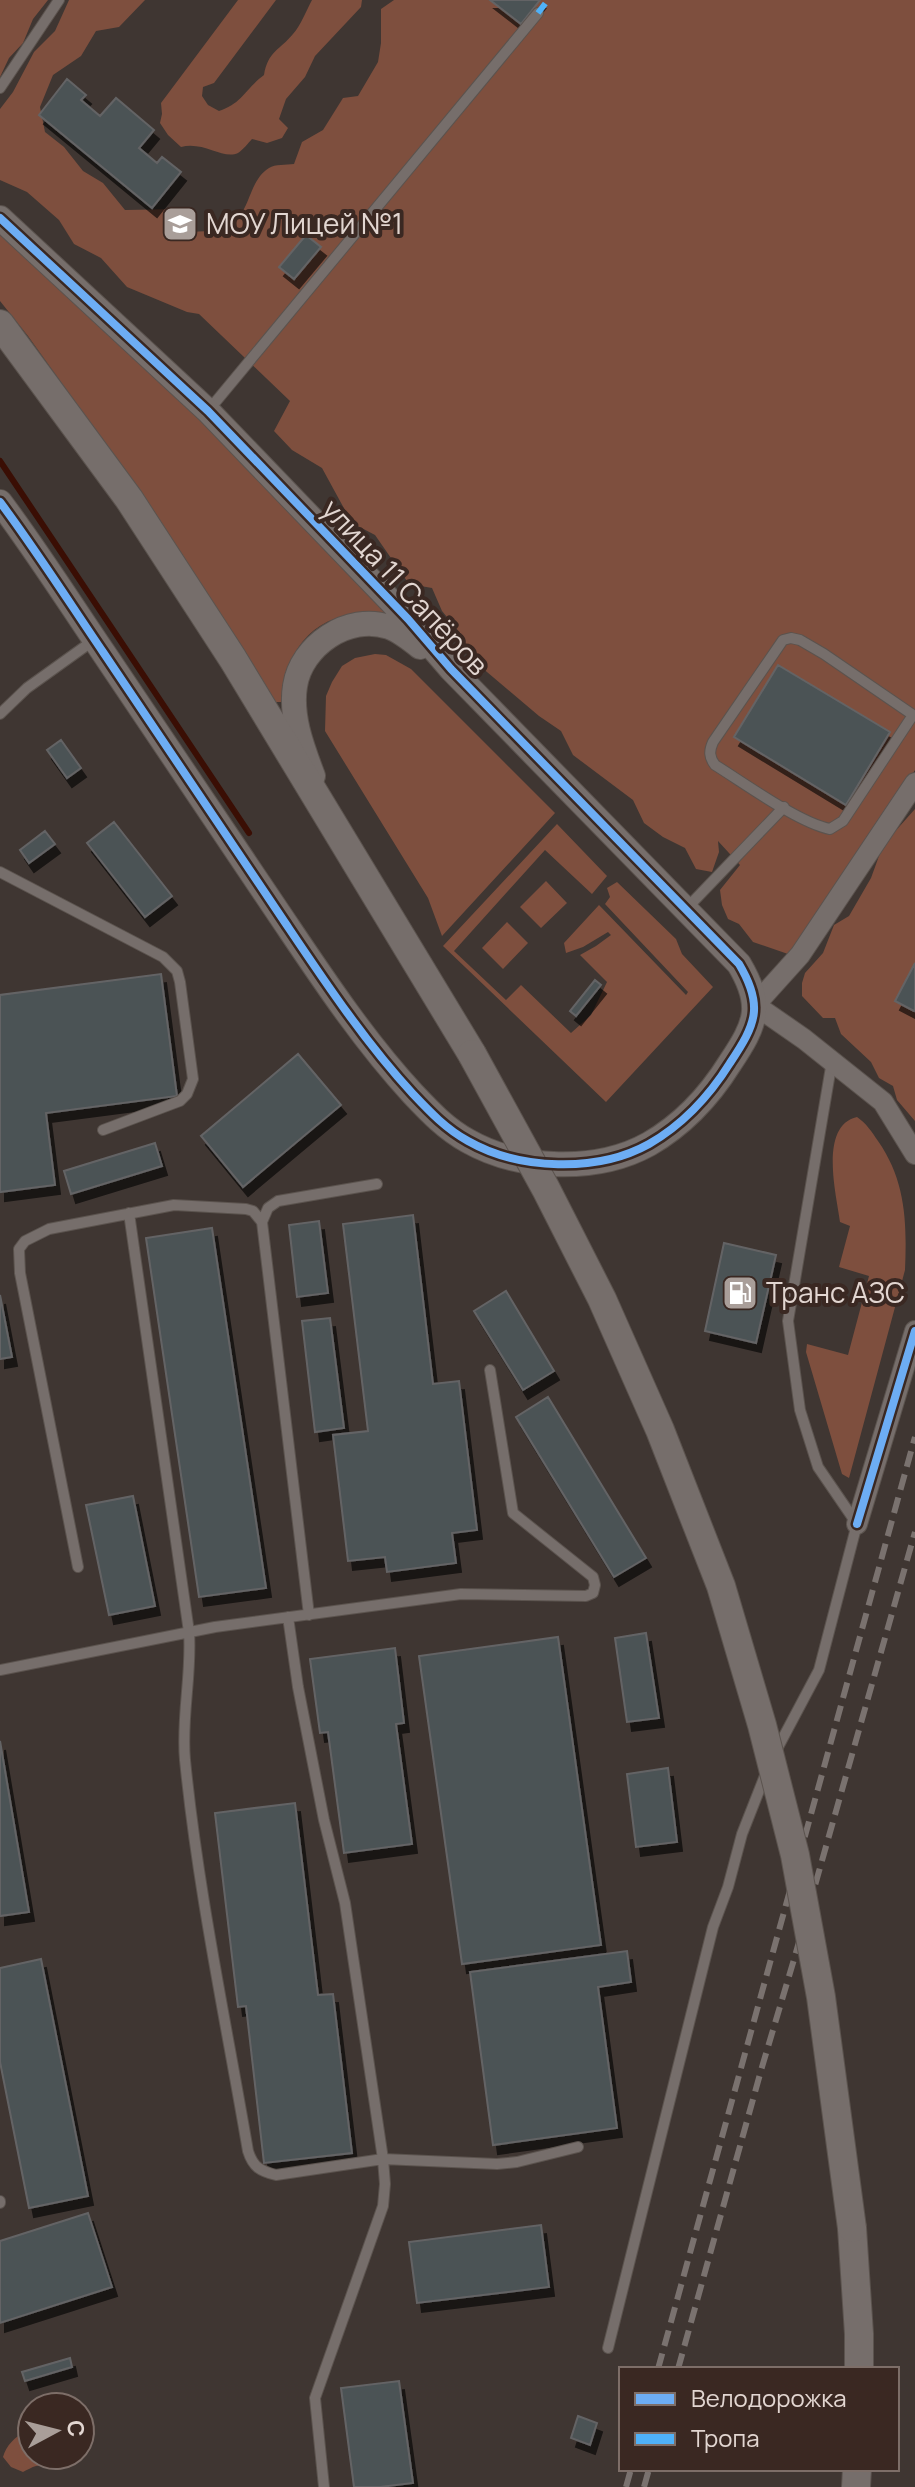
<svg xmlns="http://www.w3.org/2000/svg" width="915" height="2487" font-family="Manrope,sans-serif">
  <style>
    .green { fill: #7e4f3e }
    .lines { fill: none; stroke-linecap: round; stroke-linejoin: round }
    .stream { stroke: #3a0e04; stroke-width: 6 }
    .building { fill: #4c5255; stroke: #646465; stroke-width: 2; filter: url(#shadow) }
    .service-casing { stroke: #5b534e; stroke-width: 12 }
    .minor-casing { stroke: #5b534e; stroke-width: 22 }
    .tertiary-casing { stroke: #5b534e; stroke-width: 26 }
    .secondary-casing { stroke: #5b534e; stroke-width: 30 }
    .service { stroke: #766e6b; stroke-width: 10 }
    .minor { stroke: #766e6b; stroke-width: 20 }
    .tertiary { stroke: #766e6b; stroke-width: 24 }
    .secondary { stroke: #766e6b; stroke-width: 28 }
    .rail { stroke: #7a726f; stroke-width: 6; stroke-dasharray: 16 8; stroke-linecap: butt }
    .secondary-bridge-casing { stroke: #5b534e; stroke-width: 30; stroke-linecap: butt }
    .secondary-bridge { stroke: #766e6b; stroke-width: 28 }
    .quiet { stroke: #4fb1f8; stroke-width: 6; stroke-dasharray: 12 6; stroke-linecap: butt }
    .cycleway-casing { stroke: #3a2822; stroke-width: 13 }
    .cycleway { stroke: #6dadf4; stroke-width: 8 }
    .labels { text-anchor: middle; stroke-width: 8; stroke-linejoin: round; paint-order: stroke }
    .poi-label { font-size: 28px; fill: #e2d6d1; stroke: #3a2822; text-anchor: start }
    .street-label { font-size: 28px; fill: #e2d6d1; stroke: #3a2822 }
  </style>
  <defs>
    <filter id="shadow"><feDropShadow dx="5" dy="9" stdDeviation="0" flood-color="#0009"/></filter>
  </defs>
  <rect width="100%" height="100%" fill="#3f3632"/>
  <path class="green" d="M0,0H48L33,19L23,43L9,58L0,77Z
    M69,0H145L119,27L96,31L81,56L53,75L40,107L45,132L64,147L83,171L103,183L125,210L182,209L188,232C202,231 218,232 231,224C251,212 248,181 269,168C275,164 286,165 294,164L302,142L323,130L343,98L358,96L378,62L381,43V9L394,0H915V770L856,863L841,875L806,941L788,954L753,942L739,924L728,919L722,905L720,890L740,865L718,841L719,852L712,872L696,869L685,848L663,837L644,823L633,800L573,755L561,731L539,716L474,661L460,633L442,611L432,588L409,584L375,535L352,523L322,468L292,450L274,431L290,401L199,314L187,312L127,287L101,258L74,244L59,220L27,192L0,180V109L13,92L34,52L55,31Z
    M238,0H276L214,83L203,87L202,96L208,105L219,111C243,103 245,89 264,75C268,51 280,50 293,34C301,25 306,11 312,0H362L361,7L315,56L305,77L286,99L279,119L288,128L282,138L267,143L252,139C248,143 243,150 238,153C223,160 204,141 181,147L168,135L160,123L162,114L161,103Z
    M0,226L202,418L392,614C325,606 288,636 281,702H274L140,493L28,336L0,301Z
    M375,654L386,655L411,669L555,813L442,936L428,898L325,731L326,696L332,682L342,666L355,658Z
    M915,809V1121L897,1100L893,1086L879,1078L871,1062L841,1034L835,1018H823L802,996V983L805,973L823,953L834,925L849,916L871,878L883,845Z
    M557,824L607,876L592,894L545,850L454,951L506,1000L521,985L571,1033L591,1015L607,982L580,955L596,946L611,935L608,932L583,947L566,953L564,943L599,905L686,995L688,992L605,904L610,897L607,888L617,882L676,939L682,954L713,987L606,1102L443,946Z
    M546,881L567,903L541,928L520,907Z
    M507,922L528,943L503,969L482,948Z
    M857,1117C866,1123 872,1132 878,1141C906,1181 907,1223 905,1270L849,1478L842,1474L806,1352L807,1344L848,1355L869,1276L839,1267L850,1226L840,1222C837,1197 818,1126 857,1117Z
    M26,2432L32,2434V2455H70C60,2467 50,2463 36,2466C32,2467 27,2470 23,2472L11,2467L3,2457C6,2446 15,2436 26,2432Z"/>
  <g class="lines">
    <path class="stream" d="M0,461L249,833"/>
  </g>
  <path class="building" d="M490,0H540L521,24Z
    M67,79L86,95L81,100L100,116L116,98L154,130L139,148L157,163L162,157L181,172L152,208L39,115Z
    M306,235L321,247L294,279L279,267Z
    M778,665L890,732L846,805L734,737Z
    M61,740L81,768L67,778L47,750Z
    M114,822L172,896L145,917L87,843Z
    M45,831L55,844L29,863L20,850Z
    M915,963V1010L914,1011L895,1001Z
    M161,974L177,1096L46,1113L55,1185L0,1192V995Z
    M595,980L601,985L576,1016L570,1011Z
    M298,1054L341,1105L243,1187L201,1136Z
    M155,1143L162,1166L71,1194L64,1171Z
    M413,1215L433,1384L459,1381L477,1530L452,1533L456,1563L387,1572L385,1557L348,1561L333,1435L368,1431L343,1224Z
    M319,1221L328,1293L297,1297L289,1225Z
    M212,1228L266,1588L199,1597L146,1238Z
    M724,1243L776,1255L756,1343L705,1331Z
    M506,1291L554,1371L523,1390L474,1311Z
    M0,1295L12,1357L0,1359Z
    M330,1318L344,1428L315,1432L302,1321Z
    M548,1397L646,1558L614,1577L516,1417Z
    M133,1496L155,1606L109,1615L86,1505Z
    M646,1633L659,1718L627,1722L615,1638Z
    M558,1637L601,1945L462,1964L419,1656Z
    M395,1648L404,1723L396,1724L412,1844L344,1853L328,1732L320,1733L310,1659Z
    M0,1741L29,1912L0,1916Z
    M668,1768L677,1842L636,1847L627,1774Z
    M295,1803L318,1995L333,1994L352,2153L264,2163L246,2006L238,2007L215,1813Z
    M627,1951L631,1982L598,1987L617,2128L493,2145L470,1972Z
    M41,1959L88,2196L29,2208L0,2062V1968Z
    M88,2213L112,2287L0,2323V2241Z
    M541,2225L549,2287L417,2303L409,2242Z
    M70,2358L72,2367L25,2381L22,2372Z
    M399,2381L413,2483L380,2487H354L341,2388Z
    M578,2416L597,2423L590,2445L571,2438Z"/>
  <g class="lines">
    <defs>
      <path id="service" d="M0,88L59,0
        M208,411L538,13
        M791,638L800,640L824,654L913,715L843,821L830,829C799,823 744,783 715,765C709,757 709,751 713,742L783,640Z
        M0,714L27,688L94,640
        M0,872L163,957L177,971L180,982L193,1079L187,1094L180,1101L103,1130
        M686,909L784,807
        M129,1213L189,1632C192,1675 181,1717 185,1760C198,1891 226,2022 248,2151C253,2167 260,2171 276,2175L383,2159L345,1903L324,1820L298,1687L288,1617
        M78,1567L20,1273L19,1249L25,1241L49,1229L174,1205L246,1209L253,1211L262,1222
        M309,1615L262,1222L268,1208L278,1201L377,1184
        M0,1670L215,1627L461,1594L586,1596L593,1593L595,1585L593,1577L513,1513L490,1370
        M776,1751L819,1670L857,1524L818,1467L800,1410L788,1321L832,1061
        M0,2201V2203
        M608,2348L713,1927L728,1887L742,1834L766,1773
        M324,2487L315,2398L383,2206L385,2184L383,2159L497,2164L517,2162L578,2147"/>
      <path id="minor" d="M915,783L800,955L755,1005L804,1039L883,1102L915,1154
        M857,1524L915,1331"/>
      <path id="tertiary" d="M0,218L208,411L408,619L451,669L739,964C764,1006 756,1024 730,1063C710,1095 682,1125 649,1144C597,1173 519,1170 468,1141C446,1129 430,1112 413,1094C365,1042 325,982 286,924C225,834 164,743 103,652C69,602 36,550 0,502
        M313,776C303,749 290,717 295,686C301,646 348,613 389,627C400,631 410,639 420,647"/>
      <path id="secondary" d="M0,324L129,499L233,659L472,1054
        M852,2228L859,2334V2369
        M856,2487L857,2469"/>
    </defs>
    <use href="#service" class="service-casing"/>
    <use href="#minor" class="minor-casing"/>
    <use href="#tertiary" class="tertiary-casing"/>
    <use href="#secondary" class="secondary-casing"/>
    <use href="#service" class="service"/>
    <use href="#minor" class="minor"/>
    <use href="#tertiary" class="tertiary"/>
    <use href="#secondary" class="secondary"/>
    <path class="rail" d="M658,2369L915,1437
      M678,2369L762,2067L795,1956L915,1532
      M626,2487L631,2469
      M644,2487L649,2469"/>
    <defs>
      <path id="secondary-bridge" d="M472,1054L546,1189L602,1299L660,1430L721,1586L762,1725L795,1855L821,1997L852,2228"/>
    </defs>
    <use href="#secondary-bridge" class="secondary-bridge-casing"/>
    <use href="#secondary-bridge" class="secondary-bridge"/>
    <path class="quiet" d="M538,13L548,0"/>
    <defs>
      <path id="cycleway" d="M0,218L208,411L408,619L451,669L739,964C764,1006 756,1024 730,1063C710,1095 682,1125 649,1144C597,1173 519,1170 468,1141C446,1129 430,1112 413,1094C365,1042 325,982 286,924C225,834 164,743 103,652C69,602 36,550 0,502
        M857,1524L915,1331"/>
    </defs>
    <use href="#cycleway" class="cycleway-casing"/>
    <use href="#cycleway" class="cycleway"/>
  </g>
  <defs>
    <symbol id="school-square" viewBox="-11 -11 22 22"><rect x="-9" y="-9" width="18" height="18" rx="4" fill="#a99e99" stroke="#3a2822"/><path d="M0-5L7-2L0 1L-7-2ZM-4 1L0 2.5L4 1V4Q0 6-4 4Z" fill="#fff"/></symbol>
    <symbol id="fuel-square" viewBox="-11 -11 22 22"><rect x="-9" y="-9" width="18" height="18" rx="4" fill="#a99e99" stroke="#3a2822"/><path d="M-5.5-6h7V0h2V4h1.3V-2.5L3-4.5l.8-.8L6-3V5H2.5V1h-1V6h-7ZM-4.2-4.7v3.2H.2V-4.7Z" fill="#fff"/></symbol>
  </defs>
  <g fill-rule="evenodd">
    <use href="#school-square" x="160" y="204" width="40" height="40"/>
    <use href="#fuel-square" x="720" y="1273" width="40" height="40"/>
  </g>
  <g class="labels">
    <g class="poi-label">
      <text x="206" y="234">МОУ Лицей №1</text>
      <text x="766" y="1303">Транс АЗС</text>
    </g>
    <g class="street-label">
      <text transform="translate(405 587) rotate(47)" y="10">улица 11 Сапёров</text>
    </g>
  </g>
  <rect x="619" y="2367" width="280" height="104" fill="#3a2822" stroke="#7d6e68" stroke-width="2"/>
  <rect x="635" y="2393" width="40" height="12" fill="#6dadf4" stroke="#7d6e68" stroke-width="2"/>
  <text x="691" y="2407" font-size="24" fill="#e2d6d1">Велодорожка</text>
  <rect x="635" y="2433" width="40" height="12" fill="#4fb1f8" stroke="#7d6e68" stroke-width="2"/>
  <text x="691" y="2447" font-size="24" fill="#e2d6d1">Тропа</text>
  <g transform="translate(56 2431) rotate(83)"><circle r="38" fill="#3a2822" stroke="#7d6e68" stroke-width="2"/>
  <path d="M0-6L14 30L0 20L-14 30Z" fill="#a99e99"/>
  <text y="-12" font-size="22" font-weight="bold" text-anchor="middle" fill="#e2d6d1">С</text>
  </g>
</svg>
